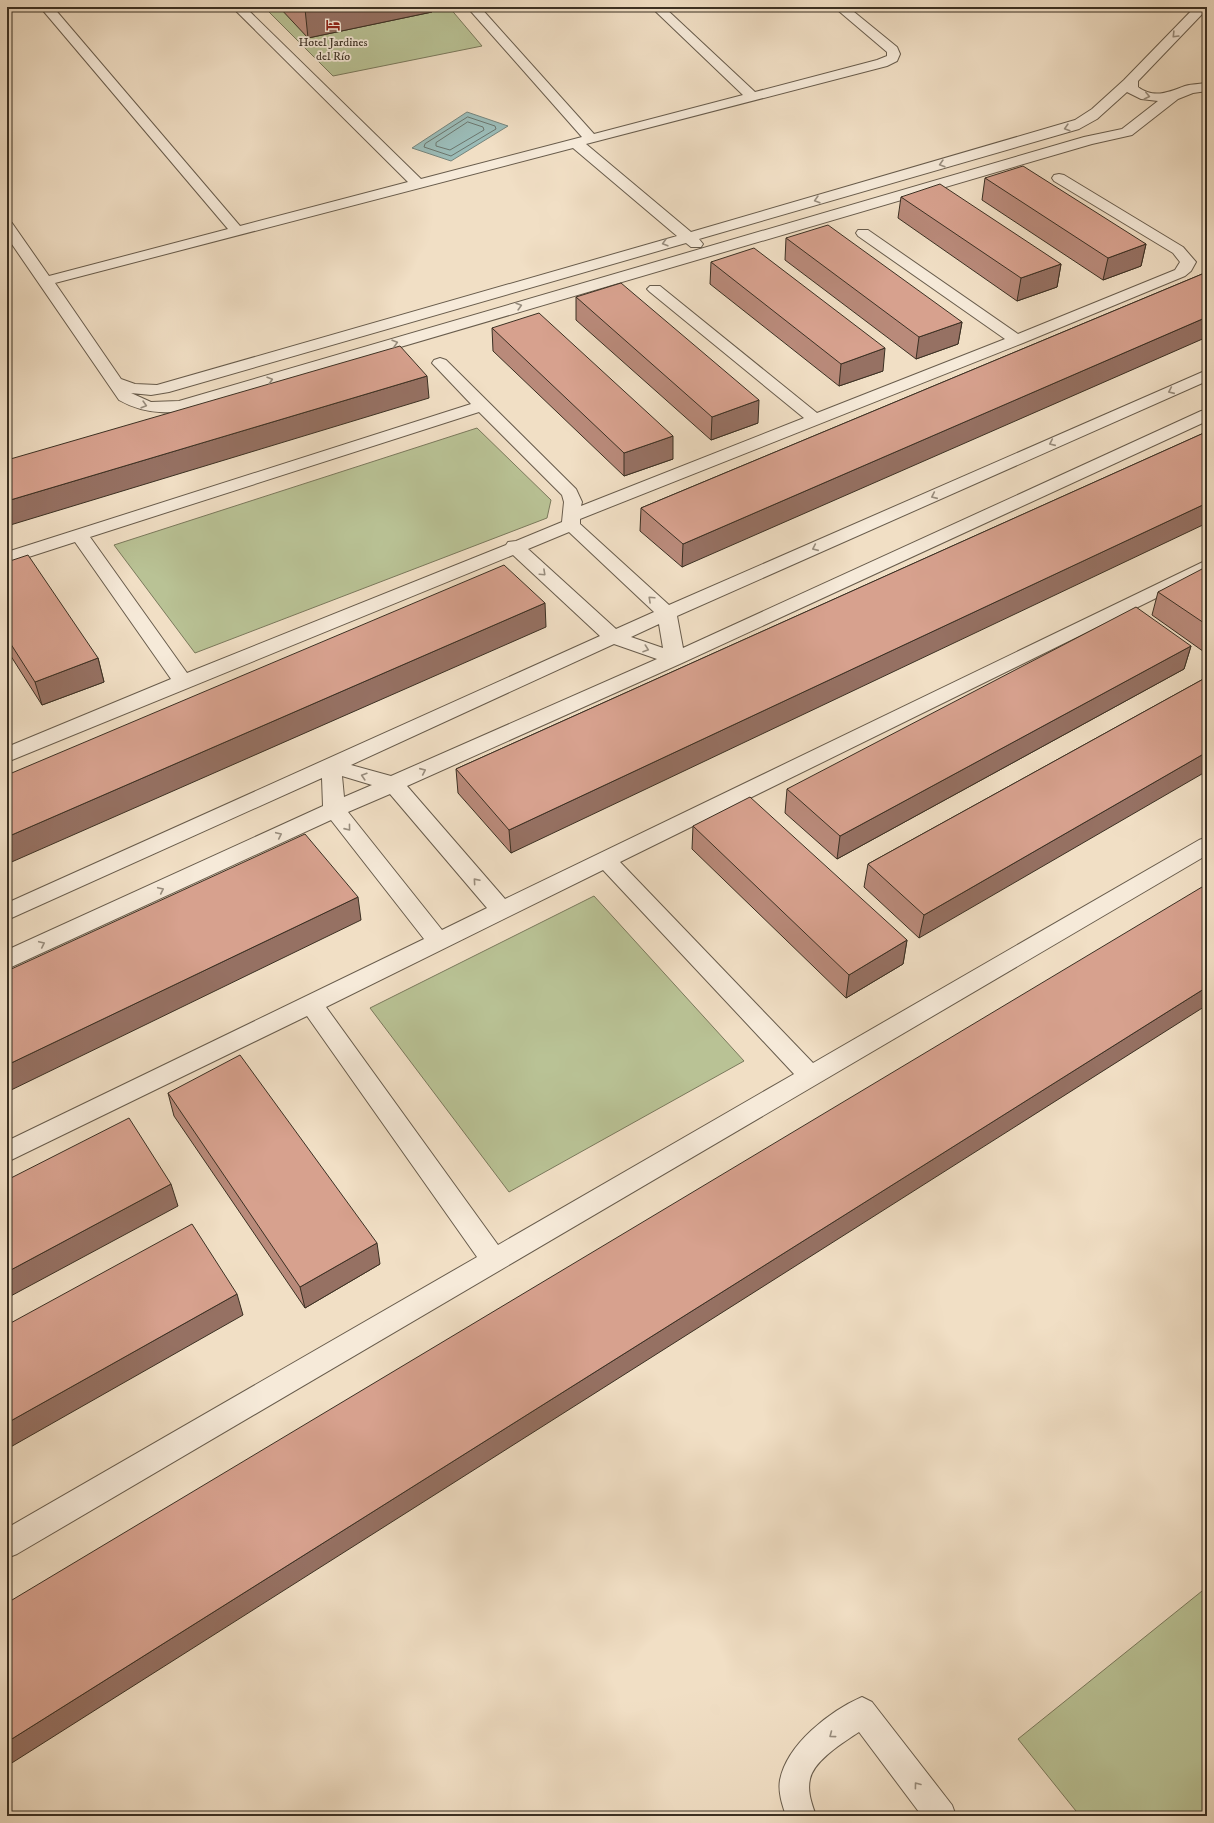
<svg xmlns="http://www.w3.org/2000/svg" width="1214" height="1823" font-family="'IM FELL DW Pica',serif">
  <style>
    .green { fill: #b9c295; stroke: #7a795c }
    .water { fill: #9bbcb8; stroke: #75847c }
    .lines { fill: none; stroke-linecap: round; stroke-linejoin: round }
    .shore { stroke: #6b766e; stroke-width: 1 }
    .service-casing { stroke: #685c4c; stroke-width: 2 }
    .minor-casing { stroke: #685c4c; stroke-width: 2 }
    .service { fill: #f6ead9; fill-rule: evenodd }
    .minor { fill: #f6ead9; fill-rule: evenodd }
    .wall { fill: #b98a7a; stroke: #3b3023 }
    .shaded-wall { fill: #967163; stroke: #3b3023 }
    .building { fill: #d7a18e; stroke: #3b3023 }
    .oneway { stroke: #988d7e }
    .labels { text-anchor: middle; stroke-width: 3.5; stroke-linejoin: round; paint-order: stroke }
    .far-poi-label { font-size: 12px; fill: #3b3023; stroke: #f6ead9 }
  </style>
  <rect width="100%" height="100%" fill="#f1dfc5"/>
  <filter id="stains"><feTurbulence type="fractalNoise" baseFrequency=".005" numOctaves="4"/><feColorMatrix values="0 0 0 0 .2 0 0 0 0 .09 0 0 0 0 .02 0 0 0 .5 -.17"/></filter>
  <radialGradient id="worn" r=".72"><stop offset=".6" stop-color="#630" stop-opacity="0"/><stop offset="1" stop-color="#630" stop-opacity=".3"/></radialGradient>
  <path class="green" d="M264,7H449L482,46L333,76Z
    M477,428L551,500L547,518L195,653L114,545Z
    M594,896L744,1061L509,1192L370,1008Z
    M1207,1587V1816H1080L1018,1739Z"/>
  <path class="water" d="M467,112L508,126L451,161L412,148Z"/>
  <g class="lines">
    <path class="shore" d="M468,117L495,126L496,129L451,156L424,147L425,144Z
      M468,122L483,127L484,130L450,150L436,146V143Z"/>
    <defs>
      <path id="service" d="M862,1697L872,1702L952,1805L956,1816H922L859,1732C844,1742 814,1760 810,1779C807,1792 812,1804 816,1816H786C782,1804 778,1792 780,1780C787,1744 830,1711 862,1697Z"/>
      <path id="minor" d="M40,7H53L240,226L408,182L232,7H245L421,179L582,137L467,7H480L594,134L743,95L651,7H664L755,92L877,60L887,56V52L834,7H848L897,47L900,54L897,61L887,66L586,144L691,232L1075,120L1092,109L1124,80L1195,7H1207V9L1138,81V87C1154,99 1169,92 1185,86C1192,84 1200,84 1207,83V91L1193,93L1178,99L1132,135L1092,144L186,410C163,415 140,412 119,400L7,237V222L12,223L49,276L228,229ZM1127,92L1141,99L1158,101L1122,129L1084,137L179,401L151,402L131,393L151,395L169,392L686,243L691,247H701L703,244L699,239L1079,129L1097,119ZM573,148L677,236L157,385L135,384L121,379L55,283Z
        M1059,174L1064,175L1183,247L1196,262L1191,271L1185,276L1023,343L580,519V524L669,605L1207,370V381L677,616L683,648L1201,411L1207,410V421L682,663L407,786L505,899L1207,560V573L620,862L813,1063L1199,840L1207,837V855L17,1554L7,1558V1528L477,1257L307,1016L7,1162V1141L424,939L331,820L7,969V950L323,806L322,778L7,920V903L600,636L513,555L7,762V747L171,679L75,542L7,564V552L471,404L432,363L434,360L440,358L446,360L576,489L582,502L581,506L804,418L650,292L647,289L650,286H660L817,413L1005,339L858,236L856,233L858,230H868L1018,334L1175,270L1180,262L1173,253L1054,181L1052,178L1054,175ZM479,412L562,495L564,502L562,522L516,541L508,542L506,545L187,673L90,537ZM569,532L654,612L616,629L528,549ZM659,624L663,648L631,637ZM614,644L657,659L391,776L351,765ZM342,776L372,785L344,797ZM390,794L487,908L442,930L348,812ZM603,870L794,1074L498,1245L326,1007Z"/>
    </defs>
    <use href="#service" class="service-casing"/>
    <use href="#minor" class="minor-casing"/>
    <use href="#service" class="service"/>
    <use href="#minor" class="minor"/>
  </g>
  <path class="wall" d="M279,7H432V12L308,38Z
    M985,178L1146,244L1141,266L1103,280L982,200Z
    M901,197L1061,264L1057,287L1017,301L898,218Z
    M786,238L962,322L958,344L916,359L785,260Z
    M711,262L883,371L839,386L710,284Z
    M1207,272L682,567L640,531L641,508Z
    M576,297L758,423L711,440L576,320Z
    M492,328L673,459L624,476L493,351Z
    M1206,432L511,853L458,793L456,769Z
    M7,562L98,658L104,682L42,705L7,650Z
    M1207,572V654L1152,615L1158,592Z
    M1191,646L1184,669L837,859L785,813L787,789Z
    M1207,677L919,938L864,887L868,864Z
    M693,826L907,940L903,964L846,998L692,849Z
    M168,1093L380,1264L305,1308L174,1116Z"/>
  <path class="shaded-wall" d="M314,7H432V12L308,38L305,9Z
    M1146,244L1141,266L1103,280L1108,258Z
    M1061,264L1057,287L1017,301L1021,278Z
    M1207,317V337L682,567L683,544Z
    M962,322L958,344L916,359L919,337Z
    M885,348L883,371L839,386L841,364Z
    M427,376L429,398L7,526V501Z
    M759,400L758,423L711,440L712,417Z
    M673,436V459L624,476V453Z
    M1207,503V523L511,853L509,830Z
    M545,603L546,627L7,864V837Z
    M1191,646L1184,669L837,859L840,836Z
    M98,658L104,682L42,705L35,682Z
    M1207,752V771L919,938L924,915Z
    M358,897L361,920L7,1092V1065Z
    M907,940L903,964L846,998L849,975Z
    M1207,987V1005L7,1766V1742Z
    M171,1184L178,1206L7,1298V1272Z
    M377,1243L380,1264L305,1308L300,1287Z
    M237,1294L243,1315L7,1449V1423Z"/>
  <path class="building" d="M303,7H314L305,9Z
    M1023,166L1146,244L1108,258L985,178Z
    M940,184L1061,264L1021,278L901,197Z
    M828,225L962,322L919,337L786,238Z
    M754,248L885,348L841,364L711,262Z
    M1207,272V317L683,544L641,508Z
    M621,283L759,400L712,417L576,297Z
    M539,313L673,436L624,453L492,328Z
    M400,346L427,376L7,501V460Z
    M1206,432L1207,433V503L509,830L456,769Z
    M28,555L98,658L35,682L7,638V562Z
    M504,565L545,603L7,837V775Z
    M1202,569L1207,572V625L1158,592Z
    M1136,607L1191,646L840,836L787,789Z
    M1207,677V752L924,915L868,864Z
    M750,797L907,940L849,975L693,826Z
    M305,834L358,897L7,1065V971Z
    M1207,884V987L7,1742V1603Z
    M240,1055L377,1243L300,1287L168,1093Z
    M129,1118L171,1184L7,1272V1180Z
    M192,1224L237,1294L7,1423V1325Z"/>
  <defs><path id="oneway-chevron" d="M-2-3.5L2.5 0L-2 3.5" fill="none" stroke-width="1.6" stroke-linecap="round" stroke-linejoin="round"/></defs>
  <g class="oneway">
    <use href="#oneway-chevron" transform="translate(1175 35) rotate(134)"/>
    <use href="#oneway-chevron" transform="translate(1147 96) rotate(13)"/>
    <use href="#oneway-chevron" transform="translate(1067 128) rotate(164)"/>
    <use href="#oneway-chevron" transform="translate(942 164) rotate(164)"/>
    <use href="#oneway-chevron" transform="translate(817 200) rotate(164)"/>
    <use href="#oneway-chevron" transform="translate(665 243) rotate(164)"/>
    <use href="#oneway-chevron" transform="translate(519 306) rotate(-16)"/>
    <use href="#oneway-chevron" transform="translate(395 343) rotate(-16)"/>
    <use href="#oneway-chevron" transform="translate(270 380) rotate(-16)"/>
    <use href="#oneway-chevron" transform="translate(1171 391) rotate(156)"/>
    <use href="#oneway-chevron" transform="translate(144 405) rotate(16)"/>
    <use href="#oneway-chevron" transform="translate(1052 443) rotate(156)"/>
    <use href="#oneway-chevron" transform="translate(934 496) rotate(156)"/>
    <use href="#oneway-chevron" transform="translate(815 548) rotate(156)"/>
    <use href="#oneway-chevron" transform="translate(543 573) rotate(43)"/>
    <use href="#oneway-chevron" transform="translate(651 599) rotate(-137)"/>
    <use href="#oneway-chevron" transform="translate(646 649) rotate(19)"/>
    <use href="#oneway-chevron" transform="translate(423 771) rotate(-24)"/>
    <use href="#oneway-chevron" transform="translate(364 776) rotate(-163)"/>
    <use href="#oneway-chevron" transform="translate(348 828) rotate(51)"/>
    <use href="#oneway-chevron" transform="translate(279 835) rotate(-25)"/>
    <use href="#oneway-chevron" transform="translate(476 881) rotate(-131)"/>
    <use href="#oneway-chevron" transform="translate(161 890) rotate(-25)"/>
    <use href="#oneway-chevron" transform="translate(42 944) rotate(-25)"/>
    <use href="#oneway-chevron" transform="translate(832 1735) rotate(143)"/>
    <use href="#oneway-chevron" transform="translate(917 1785) rotate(-127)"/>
  </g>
  <defs>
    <symbol id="hotel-bare" viewBox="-9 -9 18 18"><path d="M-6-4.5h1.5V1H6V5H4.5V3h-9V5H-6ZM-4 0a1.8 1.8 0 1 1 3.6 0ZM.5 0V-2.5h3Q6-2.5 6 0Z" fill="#8f2418" stroke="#f6ead9" stroke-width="2.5" paint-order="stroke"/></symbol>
  </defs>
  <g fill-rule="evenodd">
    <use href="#hotel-bare" x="323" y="15" width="20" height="20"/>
  </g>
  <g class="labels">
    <g class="far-poi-label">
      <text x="333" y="46">Hotel Jardines<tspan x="333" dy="14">del Río</tspan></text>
    </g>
  </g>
  <rect width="1214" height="1823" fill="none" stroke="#f1dfc5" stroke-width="24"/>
  <rect x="8" y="8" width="1198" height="1807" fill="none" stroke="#3b3023" stroke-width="2"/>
  <rect x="12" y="12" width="1190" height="1799" fill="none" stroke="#3b3023"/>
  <rect width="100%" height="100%" filter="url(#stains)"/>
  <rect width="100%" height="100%" fill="url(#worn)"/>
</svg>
